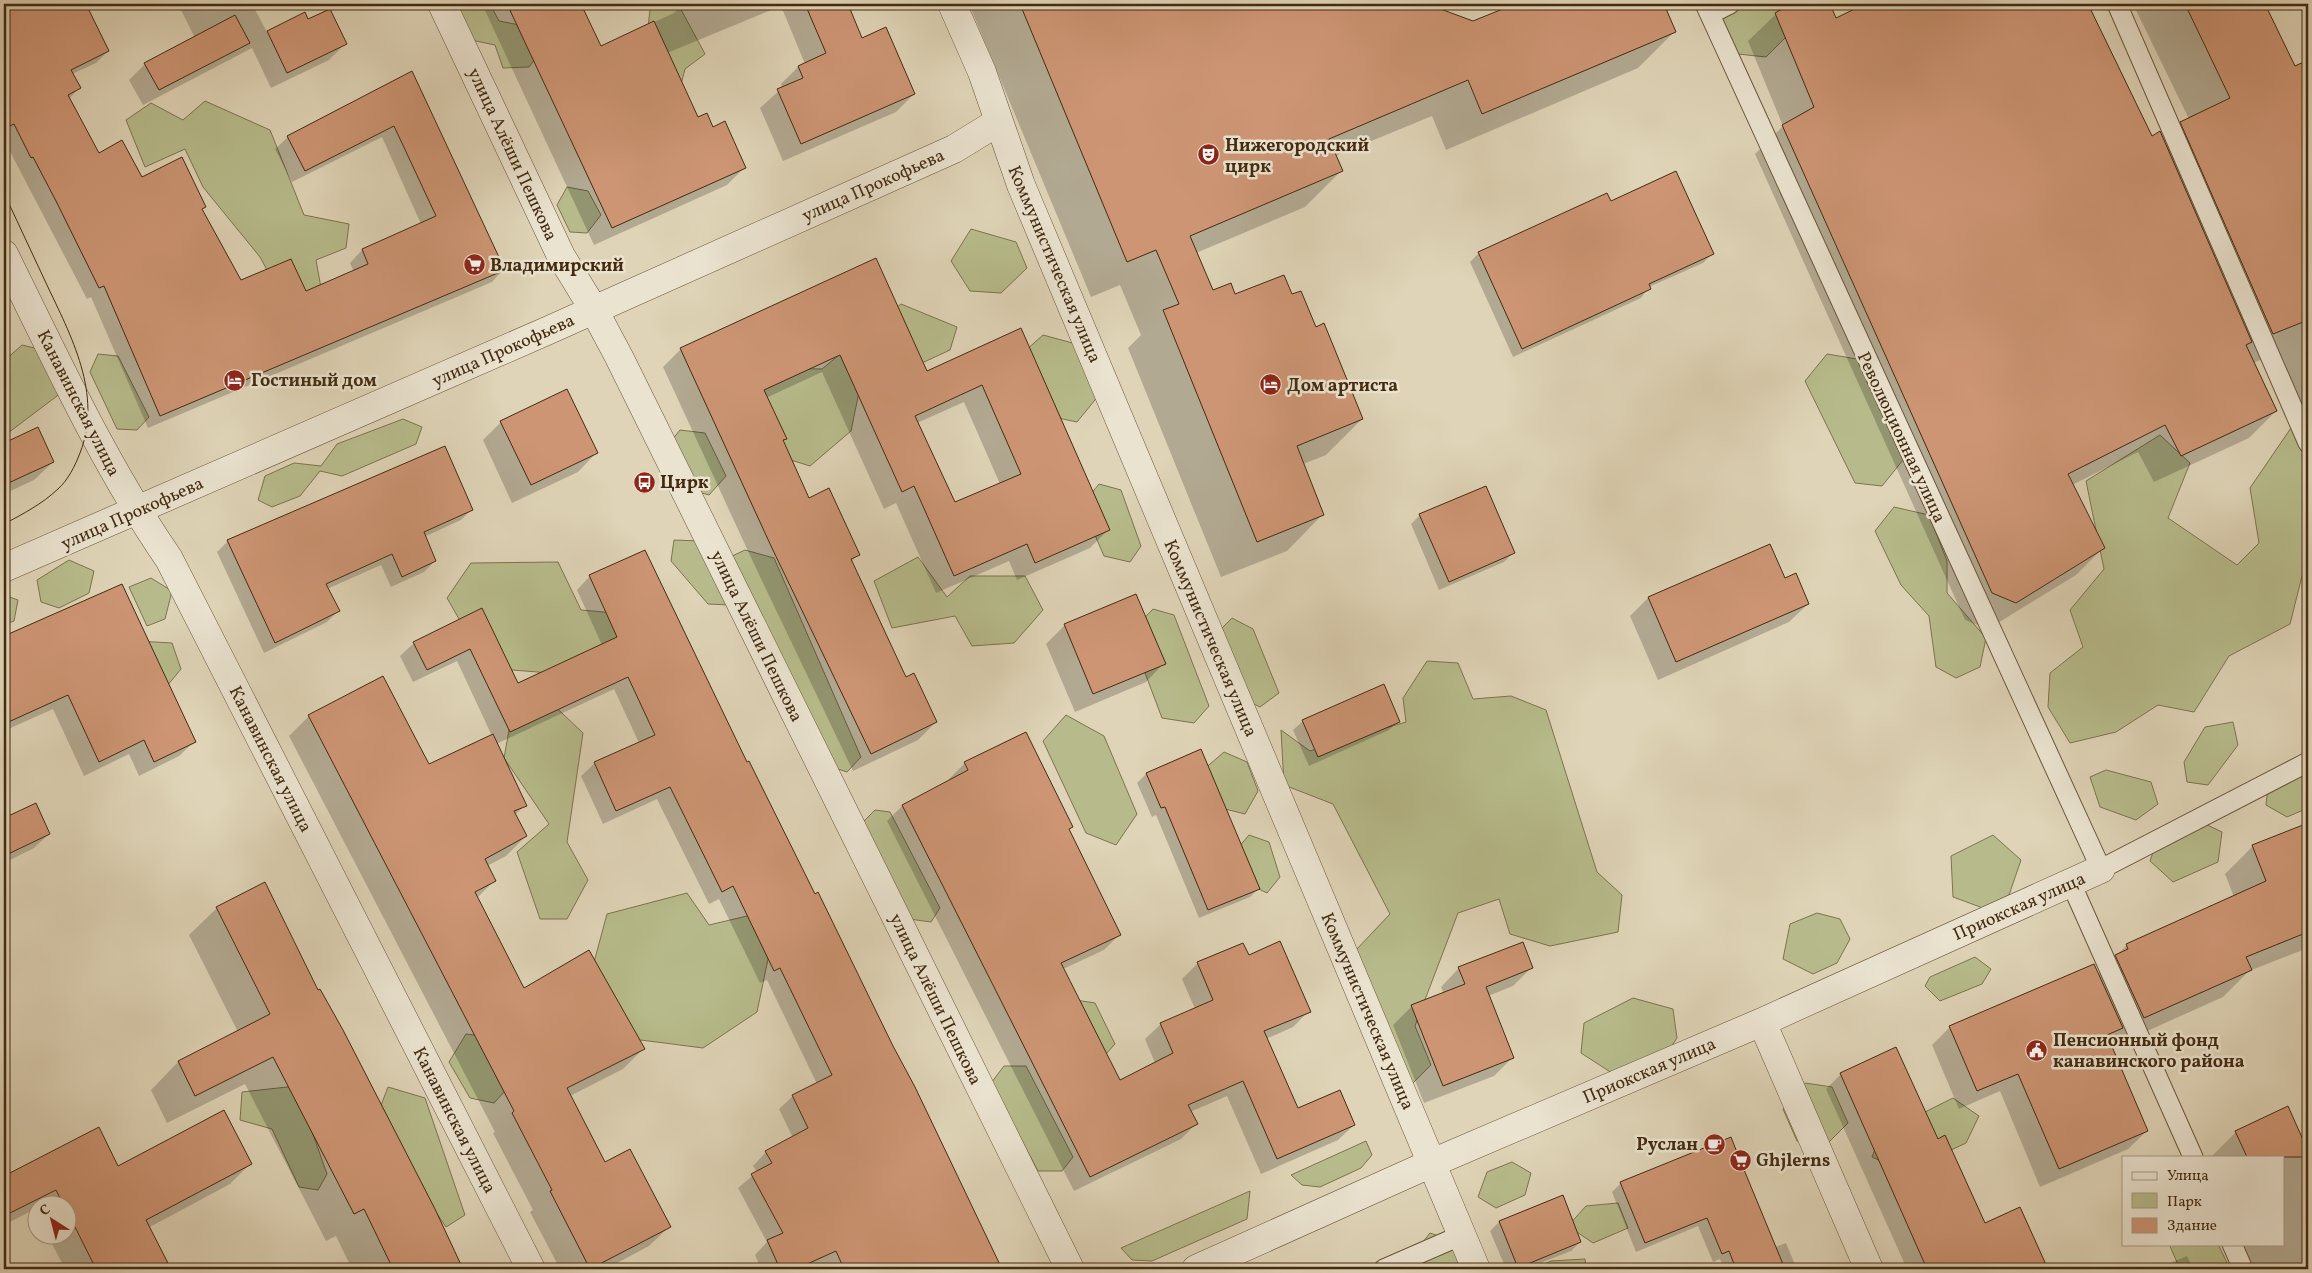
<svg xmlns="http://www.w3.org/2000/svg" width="2312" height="1273" font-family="Vollkorn,serif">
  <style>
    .green { fill: #b7bb8b; stroke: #7e734e }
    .shadow { fill: #0003; fill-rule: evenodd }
    .building { fill: #cd9574; stroke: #442b10; fill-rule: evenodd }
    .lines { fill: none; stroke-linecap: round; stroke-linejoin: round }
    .lane-casing { stroke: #6b553a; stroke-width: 21 }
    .street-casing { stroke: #6b553a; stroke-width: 29 }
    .lane { stroke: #eae3d0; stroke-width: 19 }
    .street { stroke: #eae3d0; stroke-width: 28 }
    .tram { stroke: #442b10; stroke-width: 1 }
    .labels { text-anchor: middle; stroke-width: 5; stroke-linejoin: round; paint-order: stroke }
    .poi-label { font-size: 18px; font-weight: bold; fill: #442b10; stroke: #eae3d0; text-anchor: start }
    .street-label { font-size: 18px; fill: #442b10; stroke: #eae3d0 }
  </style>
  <rect width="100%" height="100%" fill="#dfd4b7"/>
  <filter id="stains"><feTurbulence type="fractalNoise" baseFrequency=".004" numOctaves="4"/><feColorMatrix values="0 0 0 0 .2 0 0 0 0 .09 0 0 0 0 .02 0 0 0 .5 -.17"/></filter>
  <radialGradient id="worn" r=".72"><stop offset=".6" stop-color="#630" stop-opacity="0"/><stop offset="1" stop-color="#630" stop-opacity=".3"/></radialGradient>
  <path class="green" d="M449,4H490L499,21L535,28L543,49L529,67L503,68L495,45L466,39Z
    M647,4H678L705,54L685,69L677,100L640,98L650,10Z
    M1714,4H1780L1791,32L1766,57L1738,54Z
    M205,101L270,130L304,215L349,224L346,248L316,260L323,299L290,312L260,257L203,187L185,149L145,167L126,120L151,103L183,120Z
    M567,187L588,191L601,215L587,233L570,232L557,205Z
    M971,229L1016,242L1027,268L1001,293L970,291L951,261Z
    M901,304L957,327L950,350L859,392L851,431L810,466L778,456L754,408L765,368L822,369Z
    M1043,335L1080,345L1099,395L1077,422L1044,415L1016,359Z
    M22,345L51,352L61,393L4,436V361Z
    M98,354L118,356L149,417L137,430L117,429L90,372Z
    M1827,354L1863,360L1903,460L1882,486L1855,483L1805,381Z
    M2308,403V563L2305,564L2290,624L2229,656L2194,712L2158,705L2116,732L2070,743L2048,707L2050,673L2083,647L2070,610L2104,569L2086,481L2160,435L2190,463L2168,518L2237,565L2259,543L2250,488Z
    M403,419L422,427L416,444L342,476L320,471L300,496L272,507L258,500L265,476L294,463L321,466L337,444Z
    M680,430L705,433L726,476L709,495L687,489L668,445Z
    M1099,484L1121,490L1141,546L1130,562L1104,556L1082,505Z
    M1894,507L1929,515L1947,561V593L1986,638L1980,667L1956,678L1936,667L1929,616L1901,585L1875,531Z
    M674,540L700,541L713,565L745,550L774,558L861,757L847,772L829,766L752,606L708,604L671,561Z
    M918,557L947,597L970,576H1025L1043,610L1014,643L972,646L955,616L892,628L874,581Z
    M69,560L94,571L89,593L59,608L41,602L37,580Z
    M558,562L581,610L626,614L620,651L563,674L487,668L447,598L471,563Z
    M151,578L172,591L165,619L147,626L129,587Z
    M4,595L18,600L14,621L4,625Z
    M1153,609L1174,615L1209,706L1194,723L1162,718L1130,633Z
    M1232,618L1253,629L1279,693L1260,707L1244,699L1219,631Z
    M137,641L172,643L181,669L162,692Z
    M1427,661L1458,663L1473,699L1511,696L1546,710L1597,872L1622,895L1618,932L1550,946L1510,934L1499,899L1458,913L1415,1026L1431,1065L1409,1087L1356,950L1390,914L1333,804L1284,785L1281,730L1310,751L1406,722L1403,698Z
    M543,695L583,733L567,842L588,880L567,919H540L517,852L549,824L504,758L513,708Z
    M1066,715L1104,736L1137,814L1116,845L1086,833L1043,741Z
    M2233,722L2238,745L2208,785L2187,782L2184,762L2205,727Z
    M1224,752L1247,762L1258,791L1245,814L1217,807L1202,771Z
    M2308,762V808L2287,817L2266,805L2269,778Z
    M2106,770L2151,782L2158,804L2136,820L2100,807L2090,777Z
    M875,810L890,812L940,908L931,922L909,919L861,824Z
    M2197,820L2222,832L2218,862L2173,882L2150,861L2158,838Z
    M1249,835L1269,842L1280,877L1267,893L1242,881L1230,857Z
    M1993,835L2021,860L2009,895L1983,908L1953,897L1951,856Z
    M687,893L709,925L747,916L772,940L757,1012L703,1048L633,1039L590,977L607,914Z
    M1817,913L1840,919L1850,939L1837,963L1813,974L1783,959L1790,924Z
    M1975,957L1991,969L1982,984L1940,1001L1925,986L1930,977Z
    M1633,998L1673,1009L1677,1038L1661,1062L1618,1077L1581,1053L1584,1023Z
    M1069,999L1095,1003L1115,1044L1097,1064Z
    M466,1034L498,1038L516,1079L494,1103L470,1098L449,1062Z
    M1004,1066H1026L1073,1157L1062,1171H1038L991,1083Z
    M1805,1083L1832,1087L1848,1123L1827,1144L1797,1141L1783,1109Z
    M296,1086L327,1174L318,1190L299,1187L272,1129L240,1120L242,1092Z
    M388,1087L425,1098L465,1215L446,1227L375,1121Z
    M1953,1098L1979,1116L1966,1143L1904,1172L1872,1157L1881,1134Z
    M1366,1141L1372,1155L1361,1168L1320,1187L1302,1185L1291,1175Z
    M1512,1162L1531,1173L1525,1195L1496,1208L1478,1197L1487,1172Z
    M1250,1191L1247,1219L1152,1261L1132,1260L1121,1248Z
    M1618,1203L1628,1228L1593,1243L1568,1226L1586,1206Z
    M1430,1233L1462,1244L1471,1269H1418L1411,1257Z
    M2169,1244H2218L2230,1269H2180Z
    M1585,1259L1586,1269H1534L1551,1261Z"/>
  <path class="shadow" d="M20,4H33L37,12L54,4H84L108,51L96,63L72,74L79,88L69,99L98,155L201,210L241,282L305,293L354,272L350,263L362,250L421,224L382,137L292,182L275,149L288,137L411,73L504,269L492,282L148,428L91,297L87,299L4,140V14Z
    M178,4H252L267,32L304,14L308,21L345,44L329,60L271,88L252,48L143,105L129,80L145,64L195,38Z
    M482,4H580L600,47L674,13L683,4H846L861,39L914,94L896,112L783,161L760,108L782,88L781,84L798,67L805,64L781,6L667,53L697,119L713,129L745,167L727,185L594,245Z
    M969,4H1423L1473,23L1518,4H1662L1674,32L1638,68L1446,150L1432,116L1335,156L1341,171L1305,207L1196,253L1212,291L1235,296H1291L1315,329L1362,419L1326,455L1303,464L1323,514L1287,551L1221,577L1128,348L1141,335L1120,285L1091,297Z
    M1794,4H1829L1836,20L1868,4H2087L2151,137L2163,141L2181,123L2189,119L2133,4H2264L2295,68L2308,62V449L2265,358L2253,363L2276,411L2249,438L2154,482L2138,452L2072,485L2103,548L2076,575L1988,629L1965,620L1755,154L1783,126L1748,41L1776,14Z
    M1610,202L1712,254L1703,263L1649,287L1641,298L1513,357L1470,262L1479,253Z
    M875,260L927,373L1021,330L1108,530L1090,548L1017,580L1009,561L936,593L896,503L884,509L822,372L766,398L785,438L782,442L808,499L859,554L851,562L906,679L936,722L918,740L853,771L754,564L663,367L681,349ZM964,402L1000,484L954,504L917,423Z
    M501,422L596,453L578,472L512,503L483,440Z
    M37,429L53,462L34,480L4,494V445Z
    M472,509L461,520L424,537L435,561L424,572L391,587L381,565L327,589L338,611L327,622L264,653L217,552L228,541Z
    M1420,515L1513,553L1504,562L1439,590L1411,524Z
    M590,576L746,764L914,1088L1001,1269H761L755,1255L767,1242L738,1188L757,1172L753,1166L766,1152L793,1138L779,1109L793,1096L817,1084L767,980L760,983L719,899L709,904L657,799L603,824L581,776L595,763L639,743L614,689L496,744L525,805L515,815L526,836L506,856L487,866L495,880L477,898L524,989L643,1049L623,1069L570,1096L605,1163L669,1227L649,1246L606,1269H560L530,1212L533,1210L493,1133L495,1132L289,736L309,716L428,766L492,736L457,661L413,682L400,656L414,643L482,610L517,685L602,645L577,590Z
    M1784,580L1808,604L1789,622L1658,680L1630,616L1648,598Z
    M121,586L194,742L179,756L139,776L129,754L84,776L53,709L4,731V638Z
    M1136,595L1164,663L1146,682L1075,712L1046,644L1064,626Z
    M1303,721H1398L1389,730L1309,766L1293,730Z
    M1201,750L1259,888L1250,897L1199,918L1156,815L1152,817L1137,783L1146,774Z
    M965,763L1068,829L1119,935L1104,950L1063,969L1119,1081L1155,1063L1145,1039L1161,1024L1195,1009L1182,979L1198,963L1248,956L1309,1011L1293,1027L1266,1039L1297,1109L1354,1125L1338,1140L1261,1174L1227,1096L1190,1112L1196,1124L1181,1139L1074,1191L887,821L902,806L950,781L949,779Z
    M35,805L49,834L34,848L4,863V820Z
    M2308,824V948L2249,971L2223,997L2116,1045L2112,1036L2108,1041L2147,1131L2128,1149L2040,1187L2000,1091L1959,1109L1932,1045L1950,1027L2098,974L2127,945L2234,897L2225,874L2252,847Z
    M217,908L318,991L434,1210L462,1269H352L336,1236L326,1241L245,1084L167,1123L151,1090L178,1062L238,1032L189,935Z
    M1459,968H1531L1513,986L1488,996L1512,1058L1494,1076L1424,1103L1393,1025L1412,1006L1444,994L1441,987Z
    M1841,1074L1937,1140L1984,1225L2019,1209L2047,1269H1907L1826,1089Z
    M2287,1108L2308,1154V1269H2247L2235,1244H2283V1157H2211L2236,1132Z
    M98,1129L118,1168L250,1164L230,1184L148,1228L170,1269H65L48,1236H68V1206H38V1215L35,1209L4,1225V1177Z
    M1730,1138L1775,1247L1786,1243L1797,1269H1724L1720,1259L1713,1262L1698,1226L1636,1252L1612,1192L1621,1183Z
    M1562,1197L1580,1242L1571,1251L1525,1269H1506L1490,1231L1499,1222Z
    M2187,1256L2193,1269H2156Z"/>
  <path class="building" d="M18,4H86L109,51L71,70L81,88L68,95L99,153L122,140L142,177L182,157L206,207L202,209L241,280L291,259L306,291L368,264L362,249L436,216L394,126L305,171L287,136L412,71L505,270L160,416L104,286L99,288L56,201L33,157L31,158L14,124L4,129V11Z
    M507,4H581L601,46L654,21L698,117L707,113L713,127L725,121L746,168L612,228Z
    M805,4H848L862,38L886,27L915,94L801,144L777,89L803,78L798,66L826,53Z
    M1020,4H1427L1473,21L1515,4H1664L1676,32L1482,114L1468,80L1329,139L1343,171L1190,236L1213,290L1231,283L1235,294L1284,275L1292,294L1301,291L1316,327L1324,323L1363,419L1297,446L1324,515L1257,542L1163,310L1179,304L1156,250L1127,262Z
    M1791,4H1830L1836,18L1865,4H2088L2152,136L2160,131L2252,342L2246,345L2277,411L2181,456L2165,425L2068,474L2105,548L2016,603L1992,593L1782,125L1814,107L1775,13Z
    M2185,4H2265L2295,66L2308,60V320L2273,334L2180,122L2230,98Z
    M330,9L347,44L287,73L267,31L305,12L308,19Z
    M235,15L250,43L159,90L144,63Z
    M1676,171L1714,254L1649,284L1651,289L1522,349L1478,252L1607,193L1611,201Z
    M876,258L927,371L1021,328L1110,530L1035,563L1027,544L954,576L914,486L902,492L840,355L764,390L787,439L783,440L809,498L829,488L860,555L851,559L906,677L914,673L937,722L871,754L771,546L680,348ZM982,385L1021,474L955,502L915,416Z
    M567,389L598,453L531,485L500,421Z
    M38,427L54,462L4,485V443Z
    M445,446L473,510L424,532L436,561L402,577L392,554L326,584L340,611L275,643L227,540Z
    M1486,486L1515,553L1449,582L1419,514Z
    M1770,544L1785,578L1796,573L1809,604L1676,662L1648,597Z
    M645,550L747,762L749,761L815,894L818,892L893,1046L915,1087L1002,1269H844L836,1251L796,1269H780L767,1240L783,1233L751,1174L772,1163L765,1151L808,1128L792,1095L832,1075L780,968L774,971L733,886L722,892L670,787L616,811L594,762L655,735L628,677L510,732L470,649L427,670L413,642L482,608L518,683L617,637L589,575Z
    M122,584L196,742L154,762L144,740L99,762L68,695L4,724V636Z
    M1136,594L1166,664L1093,694L1064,624Z
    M383,676L429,764L493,734L527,806L514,811L527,836L485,859L496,881L475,892L524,988L589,950L645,1049L567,1088L605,1162L630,1149L671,1227L590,1269L550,1191L552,1190L512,1113L514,1111L308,715Z
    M1384,684L1400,722L1318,757L1302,720Z
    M1026,732L1073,827L1069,829L1121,935L1061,963L1120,1080L1173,1053L1160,1023L1213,1000L1197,962L1243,943L1249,955L1280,941L1311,1012L1264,1031L1298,1108L1340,1090L1355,1125L1277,1159L1243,1081L1188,1105L1198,1124L1090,1177L902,805L968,770L964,762Z
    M1201,749L1260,889L1208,910L1165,807L1161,808L1146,773Z
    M36,803L50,834L4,856V818Z
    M2308,823V932L2246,957L2252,970L2144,1018L2115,955L2128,949L2126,944L2266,881L2252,845Z
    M265,882L318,990L320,989L343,1030L435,1209L463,1269H393L364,1209L354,1214L273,1057L195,1096L178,1061L270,1014L216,907Z
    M1523,942L1533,968L1486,987L1514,1058L1443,1086L1411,1005L1465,984L1458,967Z
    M2094,964L2123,1028L2107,1035L2148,1131L2059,1169L2018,1074L1977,1091L1949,1026Z
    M1896,1047L1938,1139L1945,1135L1985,1223L2020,1207L2048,1269H1927L1840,1073Z
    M2288,1106L2308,1151V1157H2247L2235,1131Z
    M224,1110L252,1164L146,1220L171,1269H96L68,1213V1206H64L56,1190L4,1216V1176L99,1127L118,1166Z
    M1731,1137L1740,1160L1785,1269H1736L1729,1251L1722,1254L1707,1218L1645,1243L1620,1182Z
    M1563,1195L1581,1242L1518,1268L1499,1221Z"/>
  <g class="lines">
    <defs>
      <path id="lane" d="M1705,4L2101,869L2308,762
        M2117,4L2308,443
        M1710,14L1730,4
        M2070,881L2193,1157
        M2232,1244L2243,1269
        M1384,1269L1462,1235"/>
      <path id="street" d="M442,4L561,256L594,310L619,357L1070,1269
        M952,4L982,72L1021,185L1476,1269
        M4,254C55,357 103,463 169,559L531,1269
        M4,568L549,330L954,149L998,122
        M1762,1022L1869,1269
        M1196,1269L1432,1163L1762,1022L2101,869"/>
    </defs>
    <use href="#lane" class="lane-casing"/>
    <use href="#street" class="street-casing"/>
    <use href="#lane" class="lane"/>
    <use href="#street" class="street"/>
    <path class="tram" d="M4,193C18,223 32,253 46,283C71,336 103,394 80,453C75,466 68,480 58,489C42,504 23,514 4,524"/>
  </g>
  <defs>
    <symbol id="theatre-disc" viewBox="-11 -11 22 22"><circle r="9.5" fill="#8f2418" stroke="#eae3d0"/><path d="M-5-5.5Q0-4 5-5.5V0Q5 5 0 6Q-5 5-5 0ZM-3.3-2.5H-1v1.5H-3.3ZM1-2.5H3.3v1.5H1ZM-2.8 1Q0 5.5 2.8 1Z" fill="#fff"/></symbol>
    <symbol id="supermarket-disc" viewBox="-11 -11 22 22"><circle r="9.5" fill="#8f2418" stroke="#eae3d0"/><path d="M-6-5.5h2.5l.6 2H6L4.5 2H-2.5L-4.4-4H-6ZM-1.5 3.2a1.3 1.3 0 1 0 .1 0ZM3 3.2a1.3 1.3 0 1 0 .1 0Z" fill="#fff"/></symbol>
    <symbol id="hotel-disc" viewBox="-11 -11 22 22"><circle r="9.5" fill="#8f2418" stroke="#eae3d0"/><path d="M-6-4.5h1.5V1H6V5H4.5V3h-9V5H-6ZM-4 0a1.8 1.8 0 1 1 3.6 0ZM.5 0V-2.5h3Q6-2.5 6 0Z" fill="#fff"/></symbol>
    <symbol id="bus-disc" viewBox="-11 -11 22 22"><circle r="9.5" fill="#8f2418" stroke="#eae3d0"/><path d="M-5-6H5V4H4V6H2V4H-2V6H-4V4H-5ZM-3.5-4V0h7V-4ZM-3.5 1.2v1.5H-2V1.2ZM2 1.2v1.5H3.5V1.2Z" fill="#fff"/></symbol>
    <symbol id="civic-disc" viewBox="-11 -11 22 22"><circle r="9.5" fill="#8f2418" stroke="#eae3d0"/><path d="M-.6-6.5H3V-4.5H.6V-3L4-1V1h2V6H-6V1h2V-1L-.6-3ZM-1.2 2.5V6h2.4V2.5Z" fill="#fff"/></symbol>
    <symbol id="cafe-disc" viewBox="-11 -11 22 22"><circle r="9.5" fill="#8f2418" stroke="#eae3d0"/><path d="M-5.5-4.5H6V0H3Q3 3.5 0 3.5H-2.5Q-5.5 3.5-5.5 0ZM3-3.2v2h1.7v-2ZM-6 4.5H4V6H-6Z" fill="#fff"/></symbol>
  </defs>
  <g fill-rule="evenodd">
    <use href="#theatre-disc" x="1196" y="142" width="25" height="25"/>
    <use href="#supermarket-disc" x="462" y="252" width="25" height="25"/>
    <use href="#hotel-disc" x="222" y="368" width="25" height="25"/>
    <use href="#hotel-disc" x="1258" y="372" width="25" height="25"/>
    <use href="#bus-disc" x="632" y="470" width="25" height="25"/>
    <use href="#civic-disc" x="2024" y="1038" width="25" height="25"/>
    <use href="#cafe-disc" x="1702" y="1132" width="25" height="25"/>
    <use href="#supermarket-disc" x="1728" y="1148" width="25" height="25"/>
  </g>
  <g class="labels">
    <g class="poi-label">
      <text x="1225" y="151">Нижегородский<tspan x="1225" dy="21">цирк</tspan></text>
      <text x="490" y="271">Владимирский</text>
      <text x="251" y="386">Гостиный дом</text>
      <text x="1287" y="391">Дом артиста</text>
      <text x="660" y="488">Цирк</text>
      <text x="2053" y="1046">Пенсионный фонд<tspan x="2053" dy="21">канавинского района</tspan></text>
      <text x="1698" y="1150" text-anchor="end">Руслан</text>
      <text x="1756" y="1166">Ghjlerns</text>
    </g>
    <g class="street-label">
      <text transform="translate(513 154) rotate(65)" y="6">улица Алёши Пешкова</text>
      <text transform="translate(873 185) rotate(-24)" y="6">улица Прокофьева</text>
      <text transform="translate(1055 264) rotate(67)" y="6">Коммунистическая улица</text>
      <text transform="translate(503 350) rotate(-24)" y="6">улица Прокофьева</text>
      <text transform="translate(79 403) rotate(63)" y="6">Канавинская улица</text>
      <text transform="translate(1902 437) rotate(65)" y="6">Революционная улица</text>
      <text transform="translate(132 513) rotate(-24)" y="6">улица Прокофьева</text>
      <text transform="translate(757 636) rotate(64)" y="6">улица Алёши Пешкова</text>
      <text transform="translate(1211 638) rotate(67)" y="6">Коммунистическая улица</text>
      <text transform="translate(271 759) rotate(63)" y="6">Канавинская улица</text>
      <text transform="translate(2019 906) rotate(-24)" y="6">Приокская улица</text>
      <text transform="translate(936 999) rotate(64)" y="6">улица Алёши Пешкова</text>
      <text transform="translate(1368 1011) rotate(67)" y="6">Коммунистическая улица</text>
      <text transform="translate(1649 1070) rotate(-23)" y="6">Приокская улица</text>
      <text transform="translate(455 1120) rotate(63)" y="6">Канавинская улица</text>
    </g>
  </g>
  <rect width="2312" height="1273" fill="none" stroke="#dfd4b7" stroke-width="20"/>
  <rect x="5" y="5" width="2302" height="1263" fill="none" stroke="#442b10" stroke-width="2.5"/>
  <rect x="10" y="10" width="2292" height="1253" fill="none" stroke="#442b10"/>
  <rect x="2122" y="1156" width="162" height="90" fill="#eae3d0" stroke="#a89983"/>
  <rect x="2132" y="1172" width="25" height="8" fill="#eae3d0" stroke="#a89983"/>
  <text x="2167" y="1180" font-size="15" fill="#442b10">Улица</text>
  <rect x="2132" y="1193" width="25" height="15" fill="#b7bb8b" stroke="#a89983"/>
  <text x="2167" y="1206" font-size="15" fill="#442b10">Парк</text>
  <rect x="2132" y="1218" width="25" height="15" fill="#cd9574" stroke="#a89983"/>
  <text x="2167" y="1230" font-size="15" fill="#442b10">Здание</text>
  <g transform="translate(52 1220) rotate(324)"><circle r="24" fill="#eae3d0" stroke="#a89983"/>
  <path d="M0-4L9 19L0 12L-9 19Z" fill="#8f2418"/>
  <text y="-8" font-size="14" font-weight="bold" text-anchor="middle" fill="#442b10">С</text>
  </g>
  <rect width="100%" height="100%" filter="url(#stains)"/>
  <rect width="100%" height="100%" fill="url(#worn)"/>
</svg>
